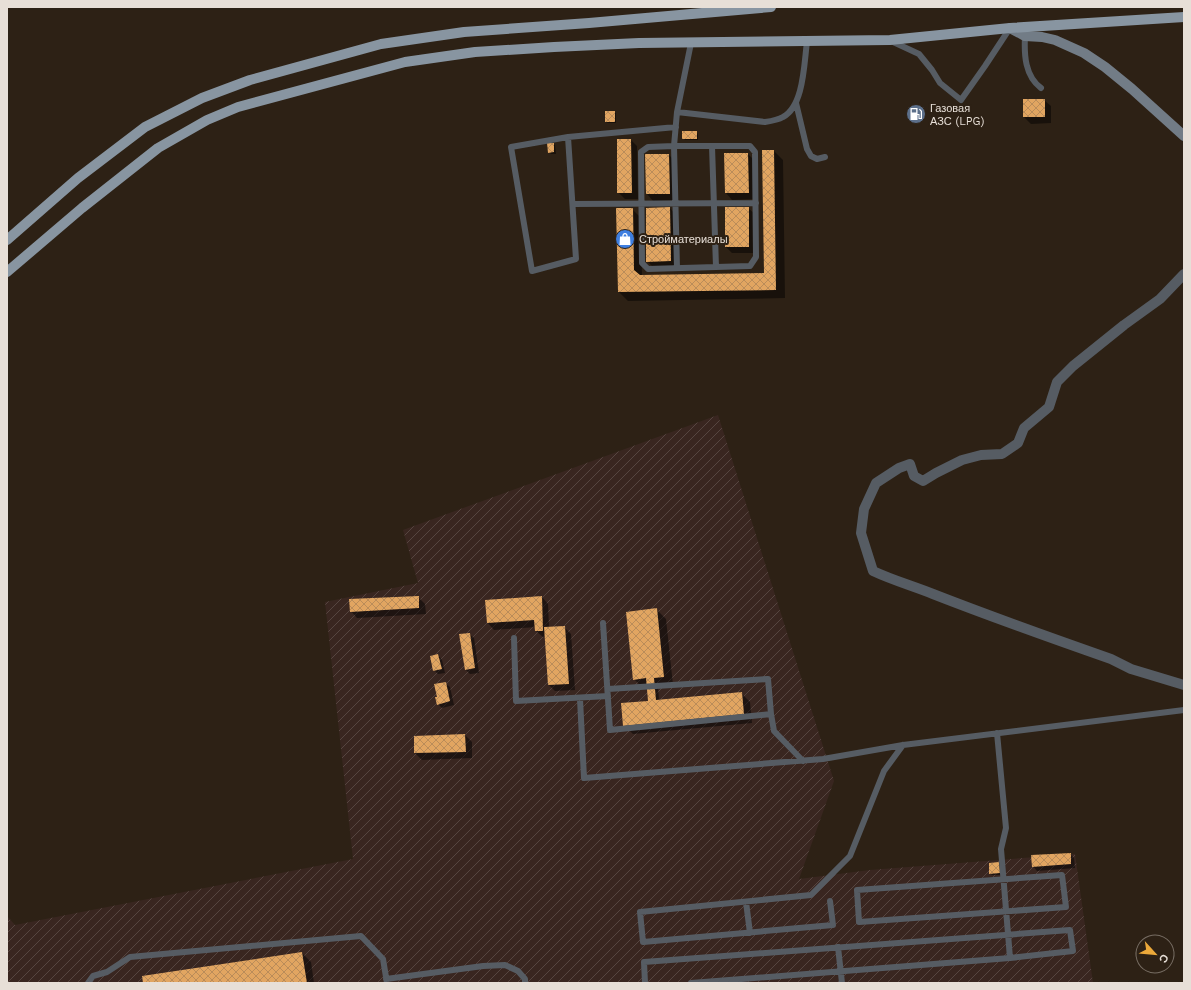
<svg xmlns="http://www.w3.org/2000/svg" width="1191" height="990" font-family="'Work Sans',sans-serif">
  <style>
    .industrial { fill: url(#industrial-furrows) }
    .shadow { fill: #0007 }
    .building { fill: url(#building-cross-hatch) }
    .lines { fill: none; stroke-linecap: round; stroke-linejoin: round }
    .lane { stroke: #565c63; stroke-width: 6 }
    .street { stroke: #565c63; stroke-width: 10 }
    .secondary { stroke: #727c86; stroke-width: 10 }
    .primary { stroke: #8895a1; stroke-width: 10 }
    .labels { text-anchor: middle; stroke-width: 4; stroke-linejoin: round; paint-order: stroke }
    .poi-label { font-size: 11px; fill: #e7dfd7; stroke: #2d2115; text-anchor: start }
  </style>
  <defs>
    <pattern id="industrial-furrows" width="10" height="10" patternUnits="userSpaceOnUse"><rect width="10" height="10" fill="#392620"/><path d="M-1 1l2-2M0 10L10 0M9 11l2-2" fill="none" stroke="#564540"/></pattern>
    <pattern id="building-cross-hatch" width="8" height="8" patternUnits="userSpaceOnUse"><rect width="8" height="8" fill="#e1a561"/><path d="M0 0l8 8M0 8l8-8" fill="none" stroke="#ba8c59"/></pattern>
  </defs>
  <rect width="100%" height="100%" fill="#2d2115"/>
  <path class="industrial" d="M718,415L834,781L799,879L870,870L1075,854L1093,983H7V916L15,925L353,859L325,602L418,583L403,530Z"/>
  <path class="shadow" d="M1044,100L1051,106V123L1031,124L1024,117Z
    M614,112L616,113V123H608L606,122Z
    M696,132L698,134V140H685L683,138Z
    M631,140L637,146L638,199H625L618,192Z
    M553,144L555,145L556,154H551L549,152Z
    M763,151H774L783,160L785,298L628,301L619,292L632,209L641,218L642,276L765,274Z
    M748,154L755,161V199L732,200L726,193Z
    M646,155H669L676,162V200L653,201L647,194Z
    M670,208L676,215L677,267L654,268L647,261Z
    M748,208L755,214V253H732L726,247Z
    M418,597L425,604L426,614L357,618L351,611Z
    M542,597L548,604L549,628L564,627L571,634L575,690L555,691L549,685L545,637H543L536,631V627L494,630L488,623L486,601Z
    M657,610L666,619L673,685L658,687L659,701L741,693L750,702L752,723L633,734L624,725L649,702L648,688H643L634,679Z
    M469,634L474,638L479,673L470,674L466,670Z
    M438,655L442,660L445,673L438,674L434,670Z
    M445,683L450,687L454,705L442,708L438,704V697Z
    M465,735L472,742V758L422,760L415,753Z
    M1070,854L1074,858L1075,868L1037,871L1033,866Z
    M999,863L1001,865V875H992L990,873Z
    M302,953L311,962L314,983H144Z"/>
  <path class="building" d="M1023,99H1045V117H1023Z
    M605,111H615V122H605Z
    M682,131H697V139H682Z
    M617,139H631L632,193H617Z
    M547,143H554V152L548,153Z
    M762,150H774L776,290L618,292L616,208H633L634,270L640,275L764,273Z
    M724,153H748L749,193H725Z
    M645,154H669L670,194H646Z
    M670,207L671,261L646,262V208Z
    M725,207H749V247H725Z
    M419,596V608L350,612L349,599Z
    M542,596L543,631H535L534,620L487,623L485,600Z
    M657,608L664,677L654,678L656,700L742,692L744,714L623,726L621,703L648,701L646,678L633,680L626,612Z
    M565,626L569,684L548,685L544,627Z
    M470,633L475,668L465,670L459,634Z
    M438,654L442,669L433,671L430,656Z
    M446,682L450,701L437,705L435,697H437L434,684Z
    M465,734L466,752L414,753V736Z
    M1071,853V864L1032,867L1031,855Z
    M999,862L1000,873L989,874V863Z
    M302,952L307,983H143L142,976Z"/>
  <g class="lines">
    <path class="lane" d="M1025,36C1024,55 1025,76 1041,88
      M891,41L919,54L932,70L940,83L961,100L985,66L1010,28
      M796,103L807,149L811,156L817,159L825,157
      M677,112L765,122C772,121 778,120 783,117C804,106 804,63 807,42
      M568,137L511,147L532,271L576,259L568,137L676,127
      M712,146L716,267
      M573,204L756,203
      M677,268L674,146L648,147L641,152L642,263L648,269L750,266L756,257L755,152L750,146H674L677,112L691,43
      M603,623L610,730L771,714L774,731L803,761
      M514,638L516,701L608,696
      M608,689L768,679L771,714
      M580,699L584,778L823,759L903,745L1184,710
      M997,733L1006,828L1001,849L1010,958
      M1062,875L1066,907L859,922L857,890Z
      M830,901L833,925L643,942L640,912L811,895L850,856L884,771L903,745
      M746,902L750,933
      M838,947L842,983
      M386,979L483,966L505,965L518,971L525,979V983
      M88,983L93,976L107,972L130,957L361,936L383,959L387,983
      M645,983L644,962L1070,930L1073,951L1010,958L691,983"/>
    <path class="street" d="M1184,274L1160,299L1124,325L1073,366L1057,382L1049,407L1024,428L1018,443L1002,454L981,455L962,460L936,473L923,481L914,476L910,464L899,468L876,483L864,509L861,533L873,571C892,580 913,586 933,594C992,617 1051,638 1111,659L1131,669L1184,685"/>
    <path class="secondary" d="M1010,28L1025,36L1042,37L1055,40L1084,53L1105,67L1132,89L1184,136"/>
    <path class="primary" d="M7,240L78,178L145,127L202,98L250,80L381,44L464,32L589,23L771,7
      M7,272L82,208L158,148L207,120L238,107L405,62L475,52L554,47L639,43L890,40L1010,28L1184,17"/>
  </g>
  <defs>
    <symbol id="fuel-disc" viewBox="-11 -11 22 22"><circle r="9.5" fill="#5c6f8a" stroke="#2d2115"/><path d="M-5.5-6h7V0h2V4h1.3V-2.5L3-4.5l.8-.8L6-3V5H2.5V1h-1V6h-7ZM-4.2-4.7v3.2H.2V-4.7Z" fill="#fff"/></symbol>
    <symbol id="shop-disc" viewBox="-11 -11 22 22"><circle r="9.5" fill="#3f7fe0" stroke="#2d2115"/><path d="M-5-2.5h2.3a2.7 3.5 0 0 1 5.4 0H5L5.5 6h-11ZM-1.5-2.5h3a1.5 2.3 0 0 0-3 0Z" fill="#fff"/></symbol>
  </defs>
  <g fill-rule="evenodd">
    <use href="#fuel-disc" x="905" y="103" width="22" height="22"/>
    <use href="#shop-disc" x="614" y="228" width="22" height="22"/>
  </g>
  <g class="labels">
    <g class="poi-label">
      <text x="930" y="112">Газовая<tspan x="930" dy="13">АЗС (LPG)</tspan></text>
      <text x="639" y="243">Стройматериалы</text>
    </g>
  </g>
  <rect width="1191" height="990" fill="none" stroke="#e7dfd7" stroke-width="16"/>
  <g transform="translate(1155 954) rotate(117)"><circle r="19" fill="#2d2115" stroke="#776d63"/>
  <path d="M0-3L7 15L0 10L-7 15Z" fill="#eca93a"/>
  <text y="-6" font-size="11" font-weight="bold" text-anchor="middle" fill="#e7dfd7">С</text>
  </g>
</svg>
